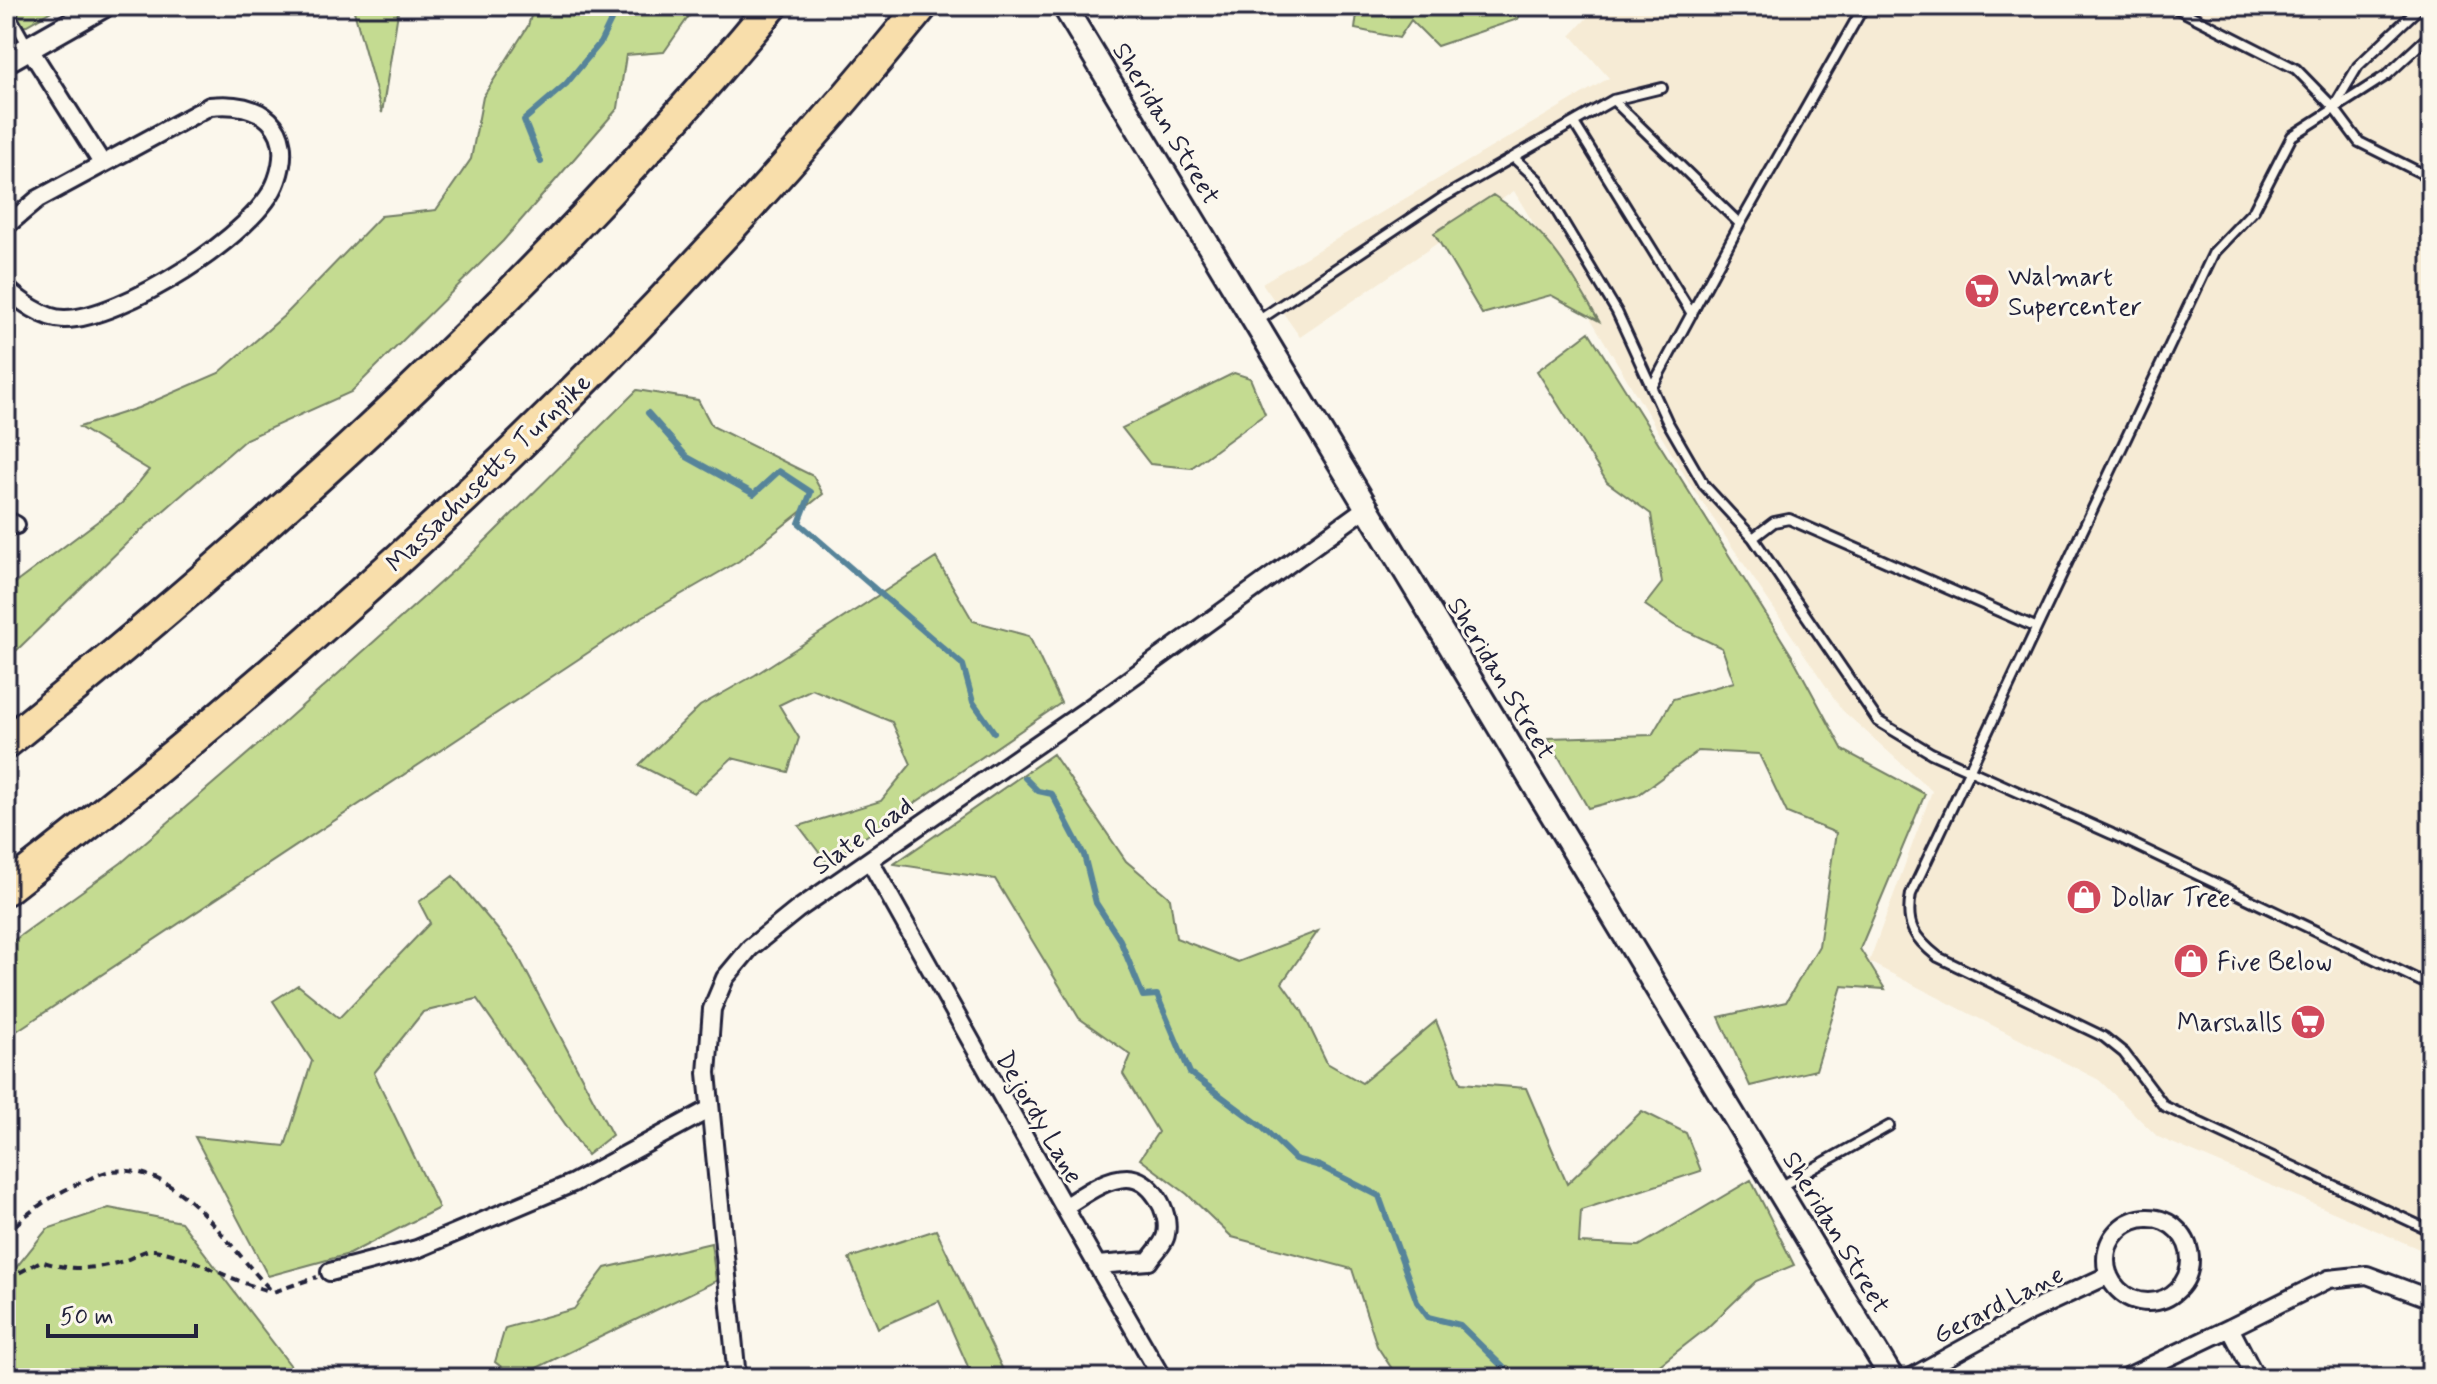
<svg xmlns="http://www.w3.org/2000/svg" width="2437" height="1384" font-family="Mynerve,sans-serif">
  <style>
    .built { fill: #f6ebd5 }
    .green { fill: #c4db91; stroke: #737e66; stroke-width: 2 }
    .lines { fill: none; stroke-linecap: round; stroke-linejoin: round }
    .stream { stroke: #57849a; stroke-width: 6 }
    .lane-casing { stroke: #22223b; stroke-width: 14 }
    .street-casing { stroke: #22223b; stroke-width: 22 }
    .secondary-casing { stroke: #22223b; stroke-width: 28 }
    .highway-casing { stroke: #22223b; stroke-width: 36 }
    .path { stroke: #22223b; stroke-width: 4; stroke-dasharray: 8 6; stroke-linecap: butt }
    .lane { stroke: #fbf7ec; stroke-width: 8 }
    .street { stroke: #fbf7ec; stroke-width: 16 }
    .secondary { stroke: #fbf7ec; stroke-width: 22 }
    .highway { stroke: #f8deab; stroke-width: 30 }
    .labels { text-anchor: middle; stroke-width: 6; stroke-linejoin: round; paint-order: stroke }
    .street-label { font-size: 26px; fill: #22223b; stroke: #fbf7ec }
    .poi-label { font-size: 26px; fill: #22223b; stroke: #fbf7ec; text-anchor: start }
  </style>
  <rect width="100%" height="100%" fill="#fbf7ec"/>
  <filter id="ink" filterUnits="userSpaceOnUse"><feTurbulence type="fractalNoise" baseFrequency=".0125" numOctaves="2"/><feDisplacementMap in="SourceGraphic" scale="16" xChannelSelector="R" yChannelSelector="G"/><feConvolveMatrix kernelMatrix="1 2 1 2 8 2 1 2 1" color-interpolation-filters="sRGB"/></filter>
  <g filter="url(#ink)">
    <path class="built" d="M1598,6H2431V1254L2158,1137L2099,1080L1869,962L1932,791L1842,710L1690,484L1514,191L1300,337L1262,283L1609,78L1571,35Z"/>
    <path class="green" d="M6,6H60L6,37Z
      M366,6H399L382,113L354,11Z
      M534,6H696L664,52L626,55L618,108L503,241L351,392L246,439L130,540L17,650L6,651V590L122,503L149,470L79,427L138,408L219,373L286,314L381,216L436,210L471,159L483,97L528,26Z
      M1358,6H1524L1518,19L1437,46L1411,20L1399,38L1355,29Z
      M1493,195C1548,230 1567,266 1599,321L1551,295L1482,314L1434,233Z
      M1589,332L1792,656L1843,750L1925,794L1860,949L1885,989L1842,986L1816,1070L1750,1086L1719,1017L1786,1002L1819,946L1836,833L1787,813L1759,754L1698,751L1638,795L1588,808L1548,738L1652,735L1673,699L1734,682L1722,648L1674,625L1645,605L1662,583L1651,514L1607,482L1537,371Z
      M1234,373L1250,378L1265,414L1191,468L1150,464L1122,428Z
      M637,390L698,400L712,426L813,476L823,494L739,561L642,617L6,1038V946L121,863L273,732L472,554Z
      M936,558L973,621L1029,636L1061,703L827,863L799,826L881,801L911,764L892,722L812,689L779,705L799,738L788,772L732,758L694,793L639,765L700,706L755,675Z
      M1053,754L1126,861L1170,898L1176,938L1238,962L1318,931L1282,983L1302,1011L1327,1063L1362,1083L1436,1021L1461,1083L1526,1088L1567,1184L1642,1111L1686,1133L1701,1171L1581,1210L1579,1243L1639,1246L1751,1180L1794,1265L1756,1281L1707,1328L1643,1378H1398L1377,1346L1352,1269L1232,1237L1187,1194L1140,1159L1158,1132L1123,1074L1131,1055L1079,1018L995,879L894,864Z
      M453,876L515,950L612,1135L587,1155L477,999L423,1012L374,1073L439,1208L349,1254L268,1276L195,1137L285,1146L312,1061L273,1001L298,985L339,1018L430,923L419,902Z
      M109,1208L181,1222L300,1378H6V1280L47,1229Z
      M936,1230L1002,1368L1008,1378H973L939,1301L878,1328L849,1258Z
      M711,1243L716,1281L516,1378L495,1362L505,1328L574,1309L605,1268Z"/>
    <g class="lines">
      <path class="stream" d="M541,162L524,120L566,84L600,43L618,6
        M648,413L687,457L754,494L779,471L811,492L799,523L963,665L973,702L994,732
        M1025,778L1038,791L1052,794L1084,855L1096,903L1120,940L1143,996L1157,995L1190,1073L1261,1126L1295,1159L1320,1166L1379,1196L1417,1302L1428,1317L1460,1325L1514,1378"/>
      <defs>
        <path id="lane" d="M2172,6L2296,69L2333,107L2359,142L2431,178
          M6,7L29,48
          M2431,34L2387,75L2292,136L2254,210L2214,252L1911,894C1905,925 1914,938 1938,957L2104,1037L2124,1053L2164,1106L2431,1231
          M1613,100L1740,224
          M2336,103L2358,66L2421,6
          M1574,123L1692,314
          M1514,158L1538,180L1617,312L1667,421L1704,485L1753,538L1878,721L1931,753L2112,834L2431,986
          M1256,322L1442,198L1613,100L1662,88
          M1652,387L1740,224L1864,6
          M1753,538L1774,522L1789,519L2035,627
          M1778,1188L1889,1126"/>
        <path id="street" d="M29,48L102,163
          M6,226L38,199L210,106C260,100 296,126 277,180C259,233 120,320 64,319C44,319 20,301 6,288
          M6,520L16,525
          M870,861L1064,1207C1082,1196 1105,1178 1127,1178C1151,1178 1171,1212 1166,1234C1165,1243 1154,1253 1149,1261L1097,1265L1162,1378
          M1064,1207L1097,1265
          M2106 1260a42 42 0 1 1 84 0a42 42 0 1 1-84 0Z
          M330,1272L417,1249L573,1183L710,1109
          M2230,1328L2329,1279L2367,1275L2431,1299
          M737,1378L707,1073L712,1009L725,978L750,948L797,910L1088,709L1366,508
          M1910,1378L2029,1312L2109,1275
          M2125,1378L2230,1328L2256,1378"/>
        <path id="secondary" d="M1064,6L1892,1378
          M6,61L103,6"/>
        <path id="highway" d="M6,743C282,521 546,279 772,6
          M6,889C343,629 653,336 922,6"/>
      </defs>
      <use href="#lane" class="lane-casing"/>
      <use href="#street" class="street-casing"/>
      <use href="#secondary" class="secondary-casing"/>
      <use href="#highway" class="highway-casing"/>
      <path class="path" d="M6,1235C26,1212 54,1194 82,1182C90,1179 102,1172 111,1171C183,1163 228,1249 273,1292L317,1277
        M6,1275L17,1274L41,1261C70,1271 96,1270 126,1260C135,1257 144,1249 154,1250C195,1256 230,1282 271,1291"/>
      <use href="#lane" class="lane"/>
      <use href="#street" class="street"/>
      <use href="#secondary" class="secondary"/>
      <use href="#highway" class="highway"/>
    </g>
  </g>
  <defs>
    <symbol id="supermarket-disc" viewBox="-11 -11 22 22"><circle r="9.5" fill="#d1495b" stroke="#fbf7ec"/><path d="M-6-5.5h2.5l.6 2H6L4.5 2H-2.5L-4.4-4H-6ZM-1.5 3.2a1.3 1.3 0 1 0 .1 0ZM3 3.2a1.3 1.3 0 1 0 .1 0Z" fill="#fff"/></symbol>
    <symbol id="shop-disc" viewBox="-11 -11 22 22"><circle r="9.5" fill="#d1495b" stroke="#fbf7ec"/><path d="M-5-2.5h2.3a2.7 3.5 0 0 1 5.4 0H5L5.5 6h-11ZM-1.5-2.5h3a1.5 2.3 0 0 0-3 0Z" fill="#fff"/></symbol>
  </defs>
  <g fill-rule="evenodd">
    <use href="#supermarket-disc" x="1962" y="271" width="40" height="40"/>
    <use href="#shop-disc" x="2064" y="877" width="40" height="40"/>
    <use href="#shop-disc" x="2171" y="941" width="40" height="40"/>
    <use href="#supermarket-disc" x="2288" y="1002" width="40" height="40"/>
  </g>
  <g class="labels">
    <g class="street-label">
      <text transform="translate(1167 123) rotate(59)" y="9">Sheridan Street</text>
      <text transform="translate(488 472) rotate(-44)" y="9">Massachusetts Turnpike</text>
      <text transform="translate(1502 678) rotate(59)" y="9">Sheridan Street</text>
      <text transform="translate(862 835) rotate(-35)" y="9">Slate Road</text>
      <text transform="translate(1040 1117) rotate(60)" y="9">Dejordy Lane</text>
      <text transform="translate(1837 1232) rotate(59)" y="9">Sheridan Street</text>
      <text transform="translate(1998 1304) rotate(-27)" y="9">Gerard Lane</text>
    </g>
    <g class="poi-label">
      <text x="2008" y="285">Walmart<tspan x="2008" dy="30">Supercenter</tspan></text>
      <text x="2110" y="906">Dollar Tree</text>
      <text x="2217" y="970">Five Below</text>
      <text x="2282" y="1031" text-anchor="end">Marshalls</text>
    </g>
  </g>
  <rect width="2437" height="1384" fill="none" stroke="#fbf7ec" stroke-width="32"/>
  <rect x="16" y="16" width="2405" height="1352" fill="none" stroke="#22223b" stroke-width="3" filter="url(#ink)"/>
  <path d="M48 1324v12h148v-12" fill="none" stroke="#22223b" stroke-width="4"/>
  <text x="60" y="1324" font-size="24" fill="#22223b" stroke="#fbf7ec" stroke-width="6" paint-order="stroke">50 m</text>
</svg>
